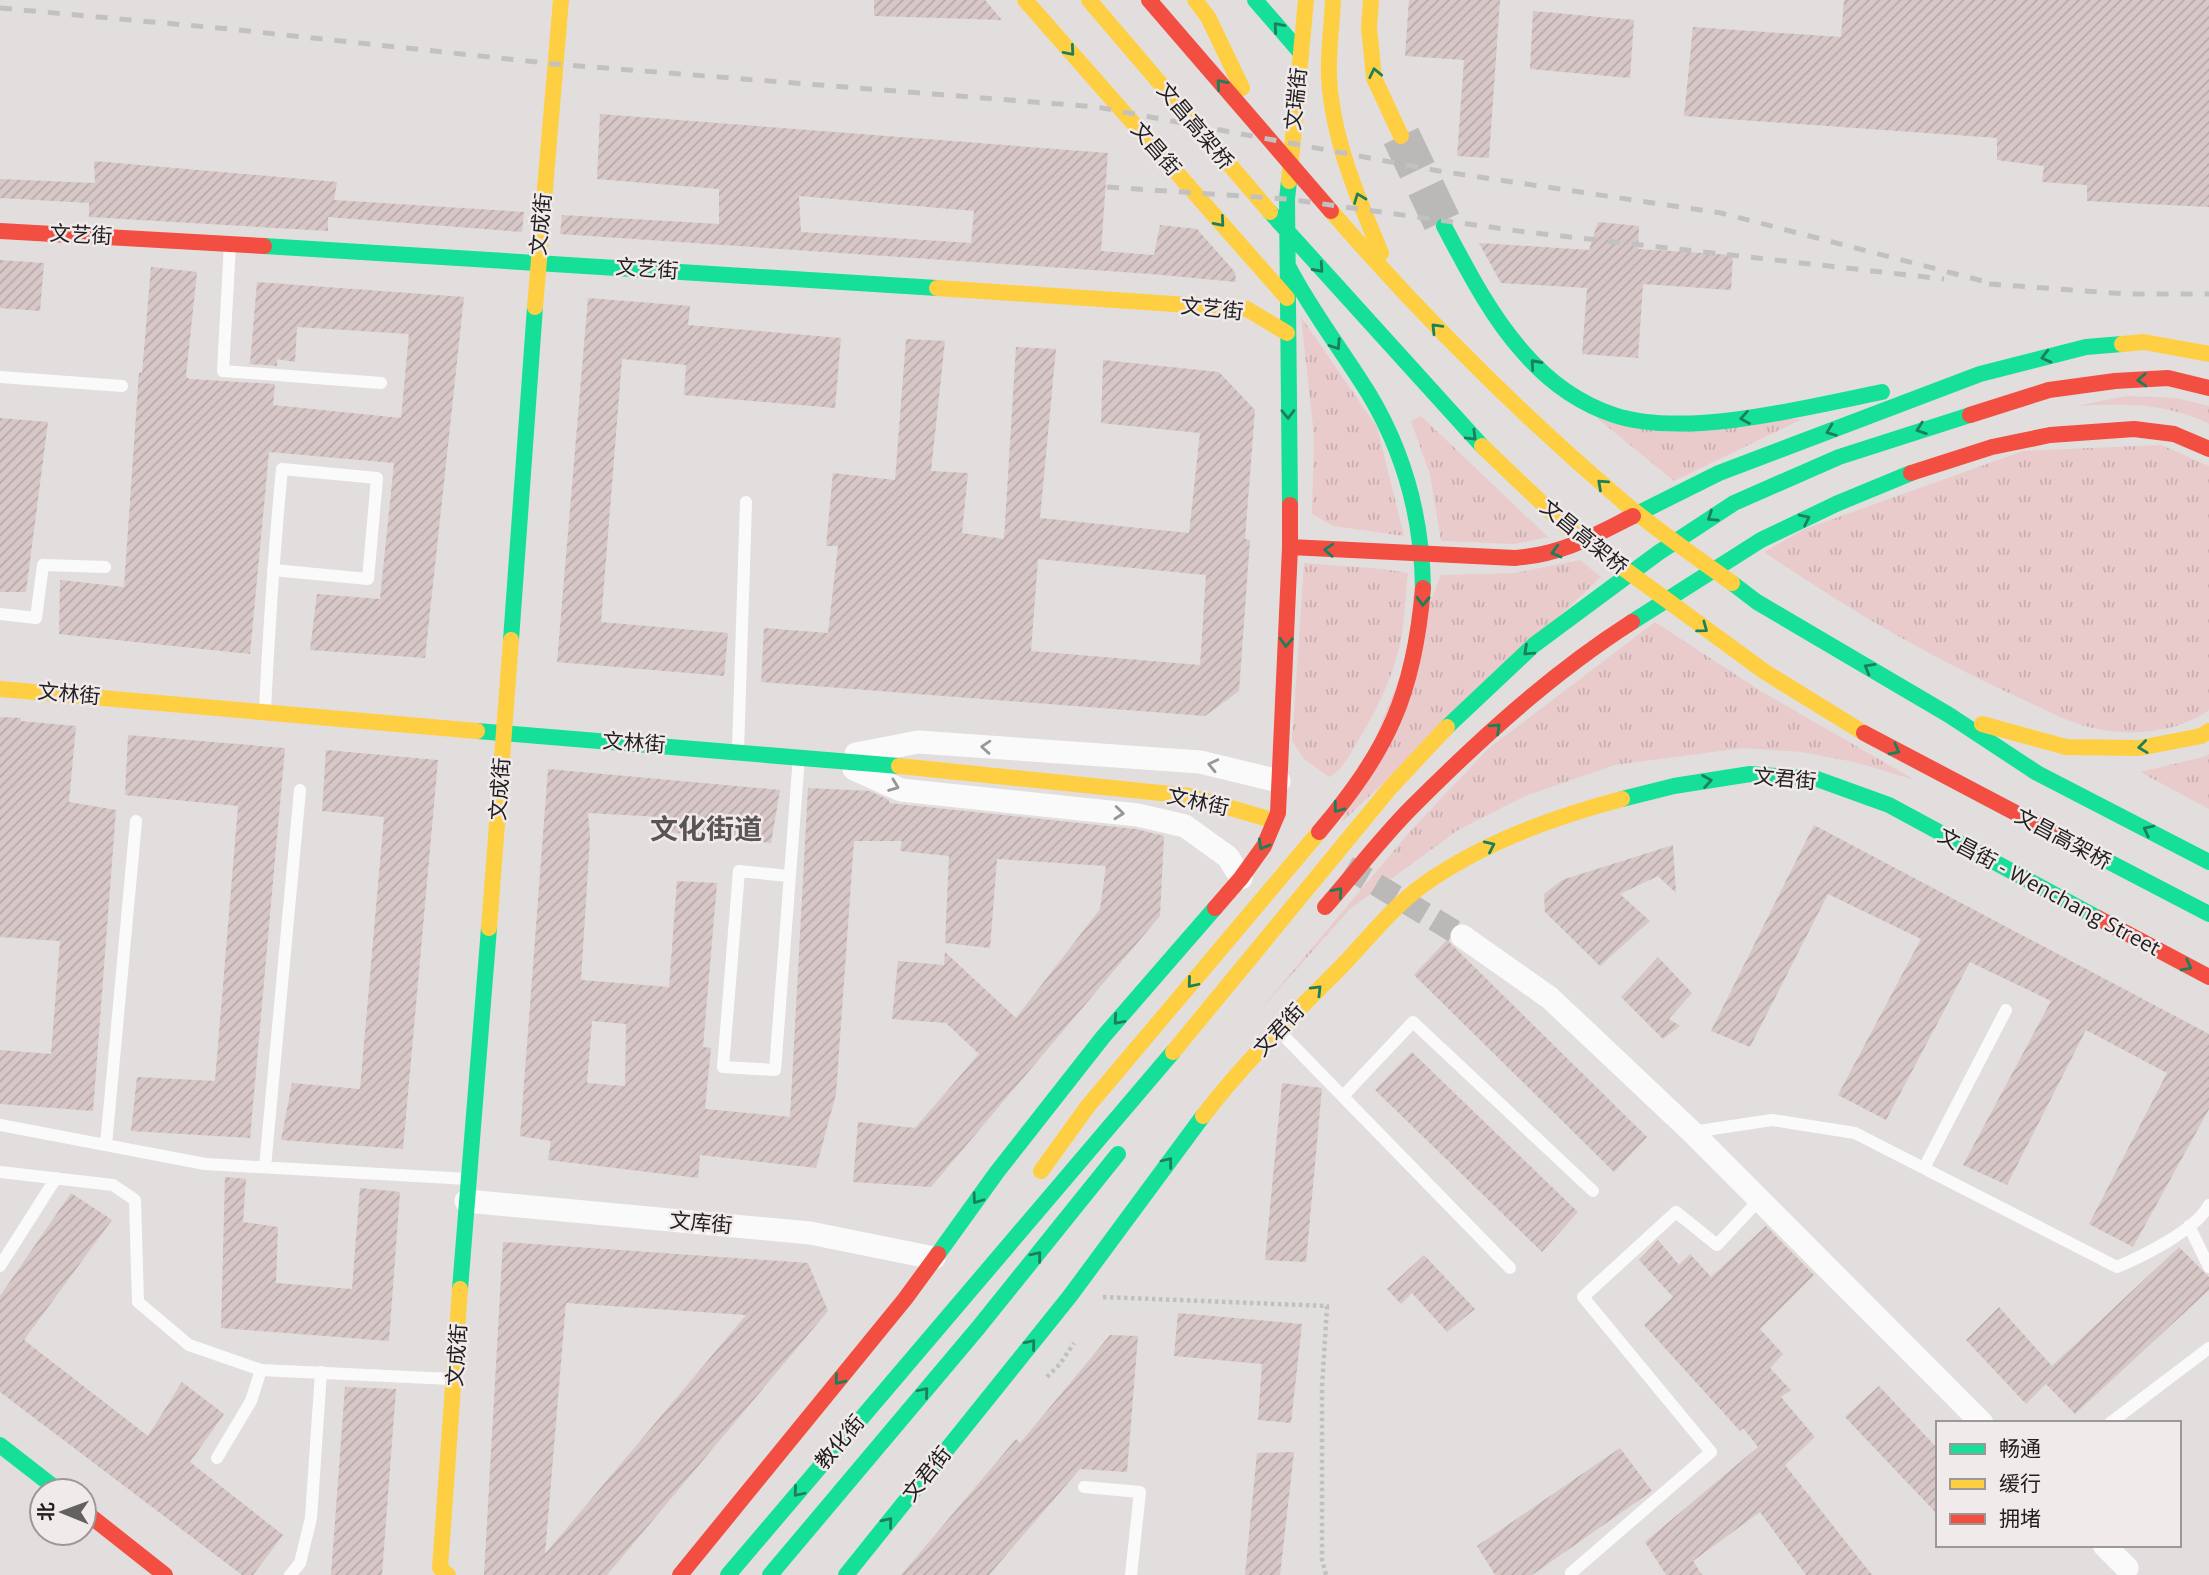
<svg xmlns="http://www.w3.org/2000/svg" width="2209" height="1575" font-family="'Open Sans','Noto Sans SC',sans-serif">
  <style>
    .grass { fill: url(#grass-tufts) }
    .building { fill: url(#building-hatch); fill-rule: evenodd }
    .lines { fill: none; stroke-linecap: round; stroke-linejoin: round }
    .street-tunnel { stroke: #bbb8b8; stroke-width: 23; stroke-dasharray: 23 11; stroke-linecap: butt }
    .highway-tunnel { stroke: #bbb8b8; stroke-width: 38; stroke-dasharray: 38 19; stroke-linecap: butt }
    .path { stroke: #c1c0c0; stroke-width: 4.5; stroke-dasharray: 3.5 3.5; stroke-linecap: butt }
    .lane { stroke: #fbfafa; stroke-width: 12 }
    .street { stroke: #fbfafa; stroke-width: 23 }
    .fast { stroke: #16e098; stroke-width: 16 }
    .slow { stroke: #ffcf43; stroke-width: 16 }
    .jam { stroke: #f24e42; stroke-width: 16 }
    .rail { stroke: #c2c1c1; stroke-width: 5; stroke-dasharray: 12 12; stroke-linecap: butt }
    .oneway { stroke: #1b7f5b }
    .oneway2 { stroke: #989797 }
    .labels { text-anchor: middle; stroke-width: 5; stroke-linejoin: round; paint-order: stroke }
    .street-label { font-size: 21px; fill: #201e1e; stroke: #f1eaea }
    .district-label { font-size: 28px; font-weight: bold; fill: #5a5555; stroke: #f1eaea }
  </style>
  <defs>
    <pattern id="grass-tufts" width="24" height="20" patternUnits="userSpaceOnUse" patternTransform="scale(1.75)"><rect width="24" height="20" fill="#e9cbcc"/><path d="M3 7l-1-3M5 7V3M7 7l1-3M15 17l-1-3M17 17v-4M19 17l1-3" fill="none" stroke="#c8aeaf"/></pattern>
    <pattern id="building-hatch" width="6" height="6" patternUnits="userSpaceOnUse" patternTransform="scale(1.75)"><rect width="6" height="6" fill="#d7c7c7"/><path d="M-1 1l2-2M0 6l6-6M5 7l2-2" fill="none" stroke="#b8aaaa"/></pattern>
  </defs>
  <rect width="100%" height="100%" fill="#e2dede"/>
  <path class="grass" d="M1301,317L1377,427L1404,536L1333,526L1312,514L1314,436Z
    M2127,396L2176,398L2209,406V424C2164,402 2125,404 2076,406Z
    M1421,416L1548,537L1514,544L1441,541L1430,475L1411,421Z
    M1597,418L1802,419L1674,481Z
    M2161,445L2209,466V710C2173,736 2118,738 2076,723C2055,716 2034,704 2013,695C1926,655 1843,606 1764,552L1805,529L2023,451Z
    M1580,560L1601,577L1341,823L1441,575L1515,573Z
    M1304,563L1384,569L1408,573C1405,597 1405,621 1400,644C1392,680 1375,714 1356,744C1349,756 1342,771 1329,777L1304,759L1292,741Z
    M1655,622L1759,690L1915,780L1854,762L1801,752L1743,748L1615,765L1525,796L1458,830L1350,909L1253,1018L1413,828L1489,748Z
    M2209,754V809L2140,772L2203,757Z"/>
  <path class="building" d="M874,0H985L1002,20L874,16Z
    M1409,0H1500L1489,158L1457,156L1464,60L1405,56Z
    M1844,0H2209V207L2087,201V185L2042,182L2044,166L1997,160V138L1684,116L1693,27L1841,37Z
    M1533,11L1634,20L1630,78L1530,69Z
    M600,114L1108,153L1101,251L1154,255L1160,225L1197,229L1235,272L1236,282L1151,274L560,234L562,215L719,224V189L597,179ZM799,196L974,211L971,243L801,232Z
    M94,161L337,182L334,200L524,212L522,232L328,217V231L89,217V203L0,198V179L95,183Z
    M1598,222L1639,226L1638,249L1733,255L1731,290L1643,284L1638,358L1582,354L1587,288L1501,283L1479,243L1589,250Z
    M0,260L44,263L40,311L0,308Z
    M151,267L197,272L186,376L189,379L275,384L273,405L401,418L409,334L297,327L295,362L277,359V366L250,364L257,282L464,297L425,658L310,650L317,594L380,599L394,463L269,452L250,654L59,634L60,580L124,587L139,372L142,373Z
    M588,298L690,306L688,325L841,338L835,408L684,395L686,365L622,359L601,622L728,633L724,676L557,662Z
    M906,339L945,341L931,471L968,473L962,533L1004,539L1016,347L1056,349L1040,518L1189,533L1200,433L1101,423L1103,360L1219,372L1255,410L1245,539L1250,540L1239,691L1205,716L761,682L764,628L828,633L838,546H826L833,473L895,480ZM1038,559L1206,575L1200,665L1031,651Z
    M0,418L48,422L26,592H0Z
    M0,717L21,718V721L76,726L69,802L116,810L93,1111L0,1104V1050L51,1054L60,941L0,937Z
    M128,735L285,748L250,1138L131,1131L137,1077L215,1081L238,806L125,795Z
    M326,750L438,760L403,1149L281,1140L292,1083L360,1089L384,817L322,811Z
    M548,769L780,790L771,843L658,831L660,817L588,813L590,837L581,980L669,987L677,881L717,883L703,1047L711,1048L705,1109L790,1117L808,788L870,791L889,800V803L1136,829L1164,836L1160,916L931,1187L853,1182L858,1122L915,1128L979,1054L946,1023L892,1019L898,961L944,965L945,952L1016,1018L1100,909L1106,866L997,859L990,948L945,943L949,856L900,851L902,841H854L836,1094L816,1168L700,1155L698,1178L548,1160L551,1141L520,1136ZM592,1021L626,1024L625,1086L587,1083Z
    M1814,825L2209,1034V1109L2133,1247L2089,1224L2167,1073L2086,1030L2007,1185L1963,1165L2051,1001L1970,962L1886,1120L1838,1095L1921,939L1828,894L1750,1047L1711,1031Z
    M1673,845L1676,893L1658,876L1620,894L1650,921L1600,966L1545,912L1544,894L1562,880Z
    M1447,940L1647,1137L1614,1172L1414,975Z
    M1658,957L1692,993L1669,1019L1680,1026L1663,1039L1621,997Z
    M1412,1052L1578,1212L1542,1252L1375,1090Z
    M1282,1083L1322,1088L1306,1262L1265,1260Z
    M225,1177L246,1179L243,1222L278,1227L276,1283L352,1289L360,1188L400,1192L389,1341L221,1328Z
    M71,1193L112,1220L24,1340L148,1436L182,1382L224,1414L190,1462L283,1535L253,1575H242L0,1392V1296Z
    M1766,1226L1814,1275L1760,1329L1783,1354L1770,1368L1791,1390L1781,1397L1815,1437L1785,1465L1872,1575H1806L1760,1512L1693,1561L1702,1575H1666L1645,1542L1758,1447L1743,1428L1740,1431L1644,1325L1673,1297L1639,1260L1658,1240L1679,1265L1690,1254L1711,1277Z
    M503,1242L808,1263L828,1311L607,1575H484ZM566,1303L746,1315L545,1554Z
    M2179,1247L2209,1277V1290L2075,1414L2046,1384L2026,1404L1966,1340L1999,1307L2052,1366Z
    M1424,1255L1475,1309L1447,1332L1412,1293L1401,1304L1387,1289Z
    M1178,1313L1302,1324L1291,1423L1258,1420L1262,1364L1174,1356Z
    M1110,1335L1138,1336L1127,1472L1080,1469L989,1575H901L1016,1439L1020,1443Z
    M1879,1386L1938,1449V1515L1845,1417Z
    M345,1387L396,1389L382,1575H331Z
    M1620,1448L1652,1491L1532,1575H1495L1477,1546Z
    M1294,1452L1280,1575H1245L1257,1453Z"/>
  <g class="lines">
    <path class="street-tunnel" d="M1347,867L1462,936"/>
    <path class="highway-tunnel" d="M1401,136L1444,226"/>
    <path class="path" d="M1103,1297L1327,1306L1322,1388V1559L1326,1575
      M1047,1377L1060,1364L1074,1343"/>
    <path class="lane" d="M230,244L223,371L381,383
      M0,377L122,386
      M0,614L36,618L43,565L105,567
      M265,710C269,630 274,550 282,469L377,478L368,579L273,570
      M738,750L746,502
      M788,876L739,871L723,1067L775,1070L799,757
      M1280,1032L1510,1268
      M1343,1096L1413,1022L1593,1191
      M0,1125L205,1164L468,1179
      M1692,1132L1772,1120L1855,1133L2117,1267C2143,1256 2196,1230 2209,1205
      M106,1145L136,821
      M265,1167L300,790
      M1924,1168L2006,1010
      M0,1172L113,1185L135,1200L138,1302L189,1345L261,1370L451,1379
      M2189,1226L2209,1267
      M0,1266L56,1178
      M2110,1423L2209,1348
      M217,1458L251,1401L261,1370
      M1084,1487L1140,1492L1131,1575
      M1571,1573L1711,1452L1583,1297L1676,1212L1717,1245L1759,1200
      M290,1575L300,1563L311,1518L321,1372"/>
    <path class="street" d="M856,754L918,742L1200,762L1279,781
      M854,769L901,790L1138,815L1185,826L1228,857L1241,878
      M1462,936L1550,998L1692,1132L1982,1423
      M466,1201L810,1233L934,1258
      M2104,1545L2127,1568"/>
    <path class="fast" d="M1255,0L1301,53
      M1289,181L1287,199L1290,505
      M1270,212L1482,446
      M1444,226C1467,269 1490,315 1523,352C1548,381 1578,403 1614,415C1687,439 1807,407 1882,392
      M264,246L937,288
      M1288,266C1311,311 1342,350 1369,394C1405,454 1422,518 1423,588
      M1633,516L1719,473L1980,374L2086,347L2122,344
      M1732,583L1757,602L1949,715L2037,773L2209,862
      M1632,622L1761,540L1836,504L1911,473
      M511,640L535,307
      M1447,727L1534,645L1658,553L1734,503L1839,457L1970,415
      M477,731L899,766
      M1622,799L1674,786L1750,774L1817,779L1889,805L2098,918
      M2065,839L2209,914
      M938,1254L997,1172L1103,1037L1215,908
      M460,1289L489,928
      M0,1445L59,1491
      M728,1575L1173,1052
      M770,1575L978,1328L1118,1154
      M846,1575L1070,1296L1203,1116"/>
    <path class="slow" d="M1025,0L1287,298
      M1089,0L1270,212
      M1195,0L1208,17L1242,88
      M1333,0C1332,25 1328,51 1329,76C1332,138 1357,196 1381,253
      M1371,0L1369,27L1374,78L1401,136
      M1289,181L1306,0
      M1331,211C1421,315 1517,411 1621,500C1656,530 1695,556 1732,583
      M937,288L1247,309L1287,333
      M535,307L561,0
      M2122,344L2144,342L2209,354
      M1482,446L1567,527L1765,672L1864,733
      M0,689L477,731
      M1982,724L2066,747L2139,748L2201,736L2209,731
      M899,766L1190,796L1265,818
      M489,928L511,640
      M1173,1052L1390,788L1447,727
      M1203,1116C1243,1064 1290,1018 1336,972C1365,943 1390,909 1423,885C1482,843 1553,817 1622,799
      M1041,1171L1088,1106L1319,832
      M448,1575L440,1568L460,1289"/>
    <path class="jam" d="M1149,0L1331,211
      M0,231L264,246
      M1970,415L2049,390L2115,381L2168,378L2209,388
      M1911,473L1992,447L2050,435L2134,429L2174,434L2209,449
      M1290,547L1515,558C1563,554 1591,537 1633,516
      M1864,733L2065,839
      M1319,832C1388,750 1414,695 1423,588
      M1325,907C1354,874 1381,838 1412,807C1480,739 1552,673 1632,622
      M1215,908L1241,878L1264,846L1278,813L1290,547V505
      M2098,918L2209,977
      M84,1511L165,1575
      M680,1575L905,1299L938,1254"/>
    <path class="rail" d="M0,8L229,29L555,64L1097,107L1439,171L1721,213L1998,285
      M1107,187L1287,199L1526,232L1944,279
      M1989,284L2127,294H2209"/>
  </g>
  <defs><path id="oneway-chevron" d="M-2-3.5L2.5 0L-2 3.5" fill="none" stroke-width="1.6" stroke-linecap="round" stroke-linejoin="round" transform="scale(1.75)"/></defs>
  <g class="oneway">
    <use href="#oneway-chevron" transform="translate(1278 27) rotate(-131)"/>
    <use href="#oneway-chevron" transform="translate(1070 51) rotate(49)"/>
    <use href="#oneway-chevron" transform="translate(1375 73) rotate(-102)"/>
    <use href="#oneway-chevron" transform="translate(1221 84) rotate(-131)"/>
    <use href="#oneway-chevron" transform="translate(1359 198) rotate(-111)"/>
    <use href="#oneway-chevron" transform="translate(1220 222) rotate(49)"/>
    <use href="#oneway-chevron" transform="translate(1319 268) rotate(48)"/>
    <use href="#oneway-chevron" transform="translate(1436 328) rotate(-134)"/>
    <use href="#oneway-chevron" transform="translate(1336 345) rotate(56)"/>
    <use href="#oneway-chevron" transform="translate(2046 357) rotate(166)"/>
    <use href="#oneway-chevron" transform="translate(1535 364) rotate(-132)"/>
    <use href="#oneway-chevron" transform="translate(2142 380) rotate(177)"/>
    <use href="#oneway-chevron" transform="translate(1288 414) rotate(89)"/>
    <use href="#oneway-chevron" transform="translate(1745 418) rotate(170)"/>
    <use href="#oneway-chevron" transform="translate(1921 429) rotate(161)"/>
    <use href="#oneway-chevron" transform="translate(1831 431) rotate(159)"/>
    <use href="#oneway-chevron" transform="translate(1472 436) rotate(45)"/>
    <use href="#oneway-chevron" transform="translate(1602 484) rotate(-138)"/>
    <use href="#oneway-chevron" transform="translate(1712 517) rotate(146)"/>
    <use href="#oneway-chevron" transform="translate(1805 519) rotate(-26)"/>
    <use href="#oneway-chevron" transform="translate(1329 550) rotate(-176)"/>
    <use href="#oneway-chevron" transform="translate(1556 552) rotate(165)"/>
    <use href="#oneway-chevron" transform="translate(1423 601) rotate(92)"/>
    <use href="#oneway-chevron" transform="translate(1703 628) rotate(36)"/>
    <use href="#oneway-chevron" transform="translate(1286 642) rotate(93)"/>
    <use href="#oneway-chevron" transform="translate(1528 651) rotate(138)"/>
    <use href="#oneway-chevron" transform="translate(1869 668) rotate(-150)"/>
    <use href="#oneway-chevron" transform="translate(1496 728) rotate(-43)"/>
    <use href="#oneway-chevron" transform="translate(2143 747) rotate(173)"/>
    <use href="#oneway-chevron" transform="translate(1895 750) rotate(28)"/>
    <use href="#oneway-chevron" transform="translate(1707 781) rotate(-9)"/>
    <use href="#oneway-chevron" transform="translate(1338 808) rotate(127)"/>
    <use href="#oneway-chevron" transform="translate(2148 830) rotate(-153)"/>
    <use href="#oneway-chevron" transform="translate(1263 845) rotate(119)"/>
    <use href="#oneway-chevron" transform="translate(1490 846) rotate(-25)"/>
    <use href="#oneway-chevron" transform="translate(1338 892) rotate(-49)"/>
    <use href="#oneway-chevron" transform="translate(2187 966) rotate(28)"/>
    <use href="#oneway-chevron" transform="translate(1192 983) rotate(130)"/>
    <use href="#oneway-chevron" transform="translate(1317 990) rotate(-45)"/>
    <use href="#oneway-chevron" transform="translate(1118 1020) rotate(131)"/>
    <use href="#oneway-chevron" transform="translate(1168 1162) rotate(-52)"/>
    <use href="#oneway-chevron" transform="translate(977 1199) rotate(126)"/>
    <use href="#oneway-chevron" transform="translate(1037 1256) rotate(-51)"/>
    <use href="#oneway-chevron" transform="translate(1031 1344) rotate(-51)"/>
    <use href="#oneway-chevron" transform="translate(839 1380) rotate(129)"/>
    <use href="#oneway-chevron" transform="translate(924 1392) rotate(-50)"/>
    <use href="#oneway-chevron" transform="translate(798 1492) rotate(130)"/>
    <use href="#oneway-chevron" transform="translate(888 1522) rotate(-51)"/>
  </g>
  <g class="oneway2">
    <use href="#oneway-chevron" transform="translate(986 747) rotate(-176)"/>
    <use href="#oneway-chevron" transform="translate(1213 765) rotate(-167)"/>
    <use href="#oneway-chevron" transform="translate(894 786) rotate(21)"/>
    <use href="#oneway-chevron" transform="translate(1119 813) rotate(6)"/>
  </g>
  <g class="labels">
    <g class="street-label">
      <text transform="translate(1296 99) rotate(-84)" y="7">文瑞街</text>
      <text transform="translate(1195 126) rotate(50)" y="7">文昌高架桥</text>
      <text transform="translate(1156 149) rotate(49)" y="7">文昌街</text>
      <text transform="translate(541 224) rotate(-85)" y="7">文成街</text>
      <text transform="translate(81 235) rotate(3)" y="7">文艺街</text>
      <text transform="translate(647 269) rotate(4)" y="7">文艺街</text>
      <text transform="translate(1212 309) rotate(6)" y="7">文艺街</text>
      <text transform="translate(1584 537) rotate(39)" y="7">文昌高架桥</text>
      <text transform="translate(69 694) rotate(5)" y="7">文林街</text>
      <text transform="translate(634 743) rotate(4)" y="7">文林街</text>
      <text transform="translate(1785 779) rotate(5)" y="7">文君街</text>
      <text transform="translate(500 789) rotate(-86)" y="7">文成街</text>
      <text transform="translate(1198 802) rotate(12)" y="7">文林街</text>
      <text transform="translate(2063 839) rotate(28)" y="7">文昌高架桥</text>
      <text transform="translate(2049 892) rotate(28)" y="7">文昌街 - Wenchang Street</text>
      <text transform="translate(1279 1030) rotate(-47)" y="7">文君街</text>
      <text transform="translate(701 1223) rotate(5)" y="7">文库街</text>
      <text transform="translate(457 1355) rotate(-86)" y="7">文成街</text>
      <text transform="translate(840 1442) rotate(-50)" y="7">教化街</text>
      <text transform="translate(927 1474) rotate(-51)" y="7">文君街</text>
    </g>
    <g class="district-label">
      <text x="706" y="839">文化街道</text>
    </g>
  </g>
  <rect x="1936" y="1421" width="245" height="126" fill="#f1eaea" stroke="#9d9898" stroke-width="2"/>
  <rect x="1950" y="1444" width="35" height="10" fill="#16e098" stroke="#9d9898" stroke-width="2"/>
  <text x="1999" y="1456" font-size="21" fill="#201e1e">畅通</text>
  <rect x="1950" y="1479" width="35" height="10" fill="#ffcf43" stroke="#9d9898" stroke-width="2"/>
  <text x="1999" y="1491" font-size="21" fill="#201e1e">缓行</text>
  <rect x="1950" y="1514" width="35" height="10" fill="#f24e42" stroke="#9d9898" stroke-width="2"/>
  <text x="1999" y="1526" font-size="21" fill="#201e1e">拥堵</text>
  <g transform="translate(63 1512) rotate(271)"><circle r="33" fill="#f1eaea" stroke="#9d9898" stroke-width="2"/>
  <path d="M0-5L12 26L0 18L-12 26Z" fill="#646161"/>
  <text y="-10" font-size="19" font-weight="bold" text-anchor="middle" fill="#201e1e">北</text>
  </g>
</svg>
